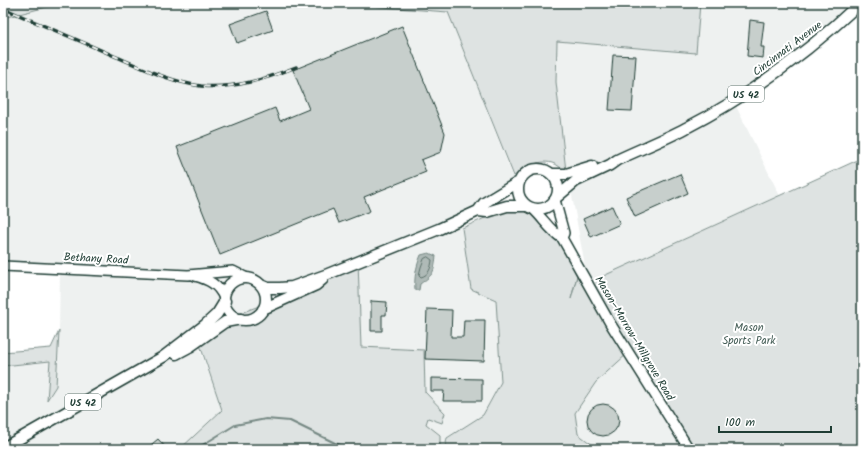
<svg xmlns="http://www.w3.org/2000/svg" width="865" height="452" font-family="Kalam,sans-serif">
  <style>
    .built { fill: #eef1f0 }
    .green { fill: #dee3e2; stroke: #7e908b }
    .water { fill: #afbab7; stroke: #758883 }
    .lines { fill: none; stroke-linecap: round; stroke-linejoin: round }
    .shore { stroke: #596f68; stroke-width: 1 }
    .stream { stroke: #758883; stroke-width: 2 }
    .building { fill: #c7cfcc; stroke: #1f3d34 }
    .street-casing { stroke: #1f3d34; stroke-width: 10 }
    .secondary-casing { stroke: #1f3d34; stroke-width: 12 }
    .primary-casing { stroke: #1f3d34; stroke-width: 13 }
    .street { stroke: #fff; stroke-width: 7 }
    .secondary { stroke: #fff; stroke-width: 9 }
    .primary { stroke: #fff; stroke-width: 10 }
    .rail-casing { stroke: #1f3d34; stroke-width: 3.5 }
    .rail { stroke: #fff; stroke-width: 2; stroke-dasharray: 6; stroke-linecap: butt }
    .labels { text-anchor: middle; stroke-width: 4; stroke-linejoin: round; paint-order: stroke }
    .shield { fill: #fff; stroke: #627771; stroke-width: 1 }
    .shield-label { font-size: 10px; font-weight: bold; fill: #1f3d34 }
    .street-label { font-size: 11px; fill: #1f3d34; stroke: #fff }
    .park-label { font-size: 11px; fill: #455e57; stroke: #fff }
  </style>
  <rect width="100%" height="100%" fill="#fff"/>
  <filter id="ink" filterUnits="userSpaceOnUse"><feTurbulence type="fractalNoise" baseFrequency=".025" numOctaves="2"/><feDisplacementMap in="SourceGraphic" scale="8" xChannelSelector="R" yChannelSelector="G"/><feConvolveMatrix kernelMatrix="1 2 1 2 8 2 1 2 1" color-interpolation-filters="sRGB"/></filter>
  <g filter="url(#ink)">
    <path class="built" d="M63,3H329L448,12L515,182L472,208L459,214L441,228L460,219L471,289L496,300L501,382L483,415L447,438L445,449H440V435L426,424L428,418L425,392L424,350L361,348L358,262L276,297L196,339L222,410L180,449H3V366L51,361L47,399L56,386L59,331L60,269L3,266V18Z
      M700,3H860L734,102L780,196L588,283L571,190L600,171L620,165L654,143L567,173L556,82L557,41L696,53Z
      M628,352L685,449H598L578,434L575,413L596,382Z"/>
    <path class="green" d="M3,3H63L3,18Z
      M329,3H700L696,53L557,41L556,82L566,171C562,169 557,164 552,163C538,159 525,168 514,176L448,12Z
      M862,158V449H685L628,353L596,382L575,413L578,434L598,449H445L447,438L483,415L501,382L496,300L471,289L462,228L501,211L515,209L527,212L536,216L560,241L577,276L571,299L577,276L588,283Z
      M358,261L361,347L424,350L425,392L445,413L442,423L428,418L426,424L440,435V449H180L222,410L198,339L239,318L238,314L275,300Z
      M59,331L56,386L47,400L50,361L3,366V352L51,348Z"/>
    <path class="water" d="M429,253L436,256C434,273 434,274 420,284L419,290H415C414,278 416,267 421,255Z"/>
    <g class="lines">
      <path class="shore" d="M428,257L432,260C431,268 429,275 421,277L419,275L421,267L424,259Z"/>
      <path class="stream" d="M196,449L235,425L266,419L290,421L335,443L352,449"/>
    </g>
    <path class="building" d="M266,11L273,30L237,43L230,24Z
      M750,20L764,22L761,47H764L763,58L747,56Z
      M402,26L445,133L441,152L421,160L426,172L364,197L370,211L339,223L333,209L220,255L177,147L275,108L280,121L309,109L293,70Z
      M613,55L636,56L632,111L609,110Z
      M680,174L688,193L635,217L626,197Z
      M612,206L620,224L591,237L583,219Z
      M371,301L387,302L386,315H382V331H371Z
      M427,309L452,310L451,337H463L464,320H485L484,361L425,359Z
      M431,378L482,379V401H443L444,391H431Z
      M587 420a16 16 0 1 1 32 0a16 16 0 1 1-32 0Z
      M158,439L167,449H146Z"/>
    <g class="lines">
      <defs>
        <path id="street" d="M860,449L862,447"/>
        <path id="secondary" d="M555,200L564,233L562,238
          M533,209C543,218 551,232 562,238L610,323L689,449
          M3,266L188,275L233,271L247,278
          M195,276C209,280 218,284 224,298"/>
        <path id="primary" d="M518 189a20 20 0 1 1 40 0a20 20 0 1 1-40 0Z
          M552,174H566L592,166
          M557,197L576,181L610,165L617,160C640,149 664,140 686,128C750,95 807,53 860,3
          M478,211L484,203L517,183
          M224 299a21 21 0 1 1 42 0a21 21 0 1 1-42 0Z
          M261,285L268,288H280L292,287L328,274L439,229L478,211L487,212L507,206H527
          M263,309L316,285L323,279
          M176,354L191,346L225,322L241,319
          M3,448L163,357L205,325L217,314L225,301"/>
      </defs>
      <use href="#street" class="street-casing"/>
      <use href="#secondary" class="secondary-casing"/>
      <use href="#primary" class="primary-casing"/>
      <use href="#street" class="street"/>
      <use href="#secondary" class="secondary"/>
      <use href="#primary" class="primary"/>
      <defs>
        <path id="rail" d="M3,8C39,24 76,39 112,55C141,67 170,82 201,86C234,89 266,79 296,67"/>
      </defs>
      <use href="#rail" class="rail-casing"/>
      <use href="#rail" class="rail"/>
    </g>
  </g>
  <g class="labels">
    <g class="shield">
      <rect x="728" y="86" width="36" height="16" rx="3"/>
      <rect x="65" y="394" width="36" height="16" rx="3"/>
    </g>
    <g class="shield-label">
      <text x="746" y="98">US 42</text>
      <text x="83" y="406">US 42</text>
    </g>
    <g class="street-label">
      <text transform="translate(787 48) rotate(-37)" y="4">Cincinnati Avenue</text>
      <text transform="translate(96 258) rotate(3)" y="4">Bethany Road</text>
      <text transform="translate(635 338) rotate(59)" y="4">Mason–Morrow–Millgrove Road</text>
    </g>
    <g class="park-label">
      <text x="749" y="331">Mason<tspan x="749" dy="13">Sports Park</tspan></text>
    </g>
  </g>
  <rect width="865" height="452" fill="none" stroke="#fff" stroke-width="16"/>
  <rect x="8" y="8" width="849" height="436" fill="none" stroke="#1f3d34" stroke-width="1.5" filter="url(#ink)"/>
  <path d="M719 426v6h112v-6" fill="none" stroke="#1f3d34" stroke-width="2"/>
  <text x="725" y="426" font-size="12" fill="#1f3d34" stroke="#ffffff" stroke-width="3" paint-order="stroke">100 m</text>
</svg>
